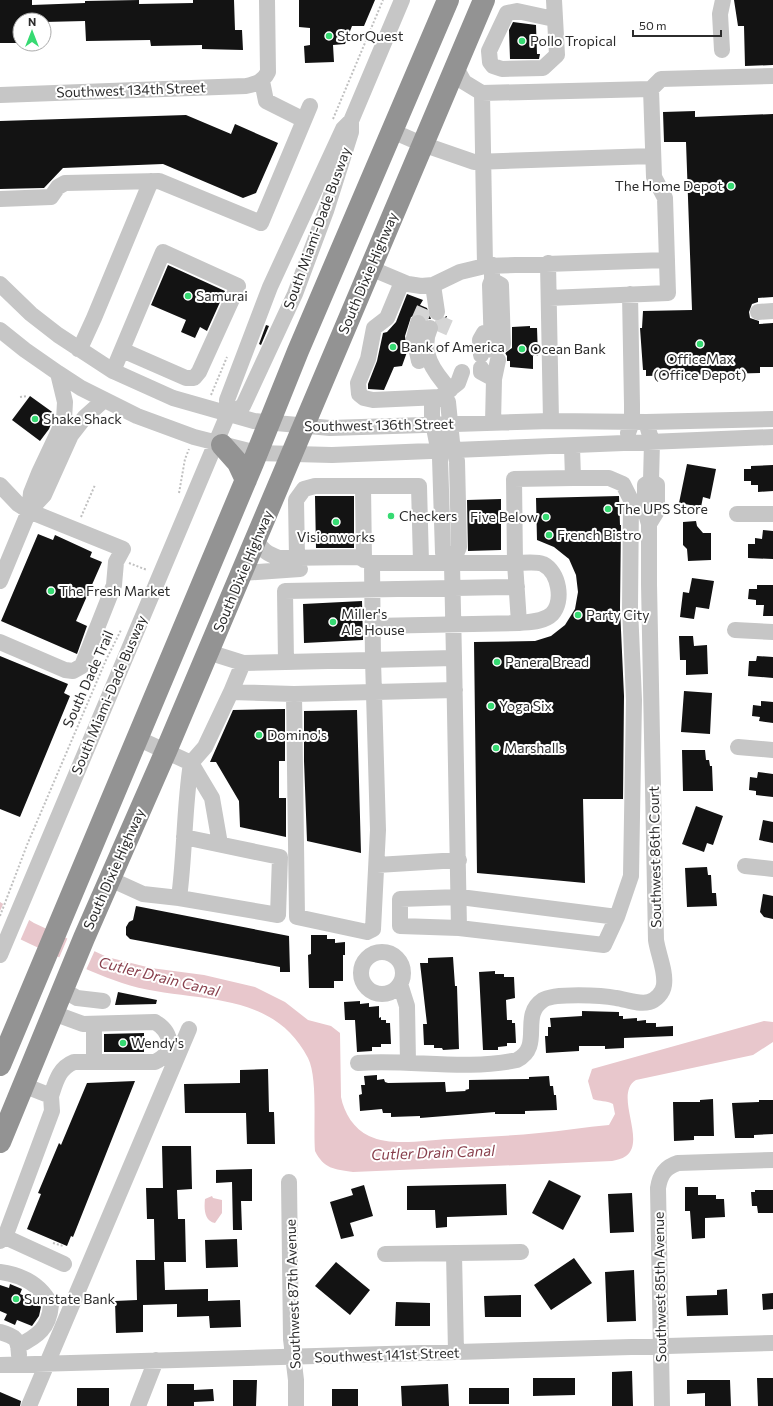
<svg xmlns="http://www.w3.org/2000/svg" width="773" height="1406" font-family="Commissioner,sans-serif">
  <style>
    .water { fill: #e8c7cc }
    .pier { fill: #fff }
    .building { fill: #131313 }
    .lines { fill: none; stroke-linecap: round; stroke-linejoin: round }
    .minor-tunnel { stroke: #d5d5d5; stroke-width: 16; stroke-dasharray: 16 8; stroke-linecap: butt }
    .path { stroke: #c0c0c0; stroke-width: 2; stroke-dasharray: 2 2; stroke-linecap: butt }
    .minor { stroke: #c6c6c6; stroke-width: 16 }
    .highway { stroke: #939393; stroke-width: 22 }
    .poi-dot { fill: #36da72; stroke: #fff; stroke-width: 1.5 }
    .labels { text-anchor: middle; stroke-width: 4; stroke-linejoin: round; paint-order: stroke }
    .poi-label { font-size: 14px; fill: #2c2c2c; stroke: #fff; text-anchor: start }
    .street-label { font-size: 14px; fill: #2c2c2c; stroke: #fff }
    .water-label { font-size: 15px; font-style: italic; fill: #883f4c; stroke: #fff }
  </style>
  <rect width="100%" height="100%" fill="#fff"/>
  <path class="water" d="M0,902L34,923L107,957L151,968L204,975L255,987L285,1002L308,1020L331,1026L340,1033L341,1097C344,1113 354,1129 369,1136C392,1147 425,1140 450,1139C480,1137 510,1136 539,1133C562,1131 586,1127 609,1125L615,1114L613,1104C606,1100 600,1102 593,1099L588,1081L592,1069L764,1021L773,1022V1042L753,1055L636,1080C613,1094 647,1141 626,1156C622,1159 616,1160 612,1161L353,1172C334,1169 324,1169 315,1151C313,1126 318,1078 308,1058C270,985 187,1005 122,983C81,969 40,948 0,930Z
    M212,1196L213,1198L222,1200V1213L215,1223C204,1221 204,1208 205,1199Z"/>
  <path class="pier" d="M4,902L30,918L20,941L0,932V911Z
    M68,937L95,950L86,970L59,958Z"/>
  <path class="building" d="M0,0H32V5L85,3V1L139,0V4L193,3V0H234L235,30H242L243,50L202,49V45L151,46L150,40L86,41L85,21L44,22V20H20V43H0Z
    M299,0H375L364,26H352L345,44L333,45L334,62L305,63L304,46L310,45V28L299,27Z
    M734,0H773V65L745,66L744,26H738Z
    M513,22L536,25L537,54H540L539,59H510L509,30Z
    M695,111V117L773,114V297L758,298V302L752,304L749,312L750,318L759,321V324L773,323V367H760V373L646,376V370H643L640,328H642L643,311L692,310L686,142H664L663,112Z
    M186,115L231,134L235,124L278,143L256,193L243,198L163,164L63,168L44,188L0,189V121Z
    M168,265L225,291L207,331L200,327L195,338L181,332L186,320L151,305Z
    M407,294L423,300L420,305L427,308L431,319H427L420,314L411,317L405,336L407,352L402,366L394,367L384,390L368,389V384L377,361L383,333L387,332L396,322Z
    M446,316H447L440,332L436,321L443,320Z
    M266,325L269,326L261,345L259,344Z
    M530,326V328H537L538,356H533V369L510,367V361H507V356L505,353L512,348V327Z
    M30,396L55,414L49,429L40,441L12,420Z
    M687,464L716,469L710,499L703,497L701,507L679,503Z
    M773,465V491L758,492V485H751V481H744V469H751V466Z
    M315,496H354V548H316Z
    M619,496L620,525H621L620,608L624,696L623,799H583L585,883L477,873L474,642L535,641L551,636L565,625L575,609L578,592L576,575L569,559L554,547L537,540L536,498Z
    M501,499V550L468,551L467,500Z
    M696,521L697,526L703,533H711V560L688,561L687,549L683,545V522Z
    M763,530L773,531V559L748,558V544H755V538L762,539Z
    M38,534L53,540L55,535L92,552L90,557L102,562L76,621L87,626L77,654L1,621Z
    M692,578L714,581L709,609L696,607L694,619L680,617L683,592L689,593Z
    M757,585H773V616H763L764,605H756V600L748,599L749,589H757Z
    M362,601L363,640L304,643L303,604Z
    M679,636H693L694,646L707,645L708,674L686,675V660H680Z
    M0,656L68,684L64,693L70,696L20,817L0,809Z
    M757,656L773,657V678L748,676L749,661H756Z
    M684,691L712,693L710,734L681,732Z
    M761,701L773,702V723L759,721L760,717L752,716L753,705L761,706Z
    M285,709V761H279V798H286V837L240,827L239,801L216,762H210L233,710Z
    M357,710L361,853L307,841L304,761V711Z
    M682,750H705L706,760H709L710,766H712L713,791H683Z
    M758,772L773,774V797L756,795V791L749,790L750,777L757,778Z
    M696,806L723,816L713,845L707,843L704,852L682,844Z
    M763,820L773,822V843L759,840Z
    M707,867L708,875H711L712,893H716L717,906L687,907L685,868Z
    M763,894L773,896V919L764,917L760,912Z
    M136,906L289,936L290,972H280V967L130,939L126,935V927L129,922L133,920Z
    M311,935H327V939H335V943L345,942V955H343V981H334V988H309L308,955L311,954Z
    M453,957L455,986H457L459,1049L443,1050L442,1048H434V1045H424L423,1024H427L420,963H428V958Z
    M495,971V974H504V977H514L515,998L506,1000L507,1020H512V1023H515L516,1043H507V1046L498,1047V1050H483L479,972Z
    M118,992L157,1000L156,1004L115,1005Z
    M360,1001V1004L369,1003V1007L379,1006V1018L381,1017V1020H386V1023H390L391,1044H381V1047H372V1051L357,1052L355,1020H345L344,1002Z
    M582,1011L619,1012V1016H623V1019L637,1018V1021L646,1020V1023H656V1027L673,1026V1036L624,1038V1048L605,1049V1046H579V1051L546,1053L545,1036H548V1027H551L550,1018L582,1016Z
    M144,1033V1052H104V1034Z
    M268,1069L269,1112H274L275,1144H247L246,1113H185L184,1084L240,1083V1070Z
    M377,1075V1080L384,1079L385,1082L388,1083L445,1082L446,1092L466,1091L465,1090L469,1089V1080L529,1079V1077L549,1076L550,1086H553L554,1095H556L557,1110L525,1111V1114H495V1112L420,1118V1116L391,1117V1113H383L382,1109L360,1111L359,1095L362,1094L361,1085H365L364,1076Z
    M135,1081L73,1237L71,1236L67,1246L27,1229L41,1194L38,1193L59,1143L61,1145L87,1083Z
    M713,1099L714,1136H694V1140L674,1141L673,1102H700V1100Z
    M759,1100H773V1134L754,1135V1138H735L732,1103L759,1102Z
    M162,1146H191L192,1189L177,1190L178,1219H185L186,1262H164L165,1290L208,1289V1301L240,1300L241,1327L210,1328L209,1316L177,1317V1304L143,1305V1332L116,1333L115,1301L137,1300L136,1260H155L154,1219H147L146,1188H163Z
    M252,1169V1201H241L242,1230H233L232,1182L216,1183V1170Z
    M549,1180L581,1196L563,1230L532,1213Z
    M506,1184L507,1215L447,1217V1227L436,1228L435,1210H407V1186Z
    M364,1185L373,1216L350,1223L354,1236L341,1239L330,1202L353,1195L351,1189Z
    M685,1187H698V1195H716V1199H724L725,1217L705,1218V1238L692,1239L690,1211H685Z
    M755,1190H773V1213H758L757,1206H752L751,1192H755Z
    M632,1193L634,1232L610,1233L608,1194Z
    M237,1239L238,1267L206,1268L205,1240Z
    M574,1258L592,1283L551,1310L534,1285Z
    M336,1262L370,1290L350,1315L315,1286Z
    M634,1270L636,1321L607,1322L605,1272Z
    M10,1284L22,1289L20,1294L37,1301L41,1307L39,1316L32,1326L17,1320L15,1325L4,1320L7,1314L0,1311V1285L9,1288Z
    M727,1289L728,1315L687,1316L686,1296L717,1295V1290Z
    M773,1293V1309L763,1310L762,1294Z
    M521,1295V1317H485L484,1296Z
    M396,1302L430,1303V1326H395Z
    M632,1371L633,1406H612V1372Z
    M533,1378H575V1395L533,1396Z
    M757,1378H773V1406H758Z
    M233,1380H257L256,1406H233Z
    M687,1380H730L731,1406H705V1393L687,1394Z
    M167,1384H194V1390L213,1389L214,1401L194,1402V1406H167Z
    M448,1384L449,1406H402L401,1386Z
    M77,1388H109V1406H77Z
    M469,1388H509V1404H469Z
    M332,1389H358V1406H332Z
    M0,1392L21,1401L20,1406H0Z"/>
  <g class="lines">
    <path class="minor-tunnel" d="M418,323L425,307
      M439,332L446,316"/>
    <path class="path" d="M333,119L383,0
      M211,395L227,357
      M20,397L27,396
      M179,493L185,459L189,449
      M81,517L95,485
      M129,563L147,570
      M0,916L27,845L106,660L121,630
      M53,1243L63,1246L64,1245"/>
    <path class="minor" d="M554,0L557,55L543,68L502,69L493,66L490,62L489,51L507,13L517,11L554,19
      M722,50L720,14L723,0
      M455,66L464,82L482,93
      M262,81L266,101L304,120
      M0,95L246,86C256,84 263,82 268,72L267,0
      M392,131L422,144L474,162L653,156
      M0,199L51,197L58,187L65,183L159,181L261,223L310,106
      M548,263L551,421
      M485,266L482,93L651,89
      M370,268L408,284L421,286L433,285L460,272L485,266L667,260
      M492,280L501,285L503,344
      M402,282L387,318L374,328L368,359L358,383L359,394L364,398L373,400L440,397L458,383L462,372
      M0,284L31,314L58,335L113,371L173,398L254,421L330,428L551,421L646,422L773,419
      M433,285L437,312
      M549,298L668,293L665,198L654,177L651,89L661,79L773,76
      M758,312L773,311
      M418,323L414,338L419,361
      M430,328C419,352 434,372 450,390
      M0,330L25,350L58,373L81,388L137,416L194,437L257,453L332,455L773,437
      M78,349L83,342L94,318L151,181
      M492,350L490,285L492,280V265
      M481,355L480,340L484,333
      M481,368V372L494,379
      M113,371L163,252L238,286L199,372L194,378H186L122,350
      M228,414L243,406L295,294L326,211L351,132V121L402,0
      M493,423L494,379L498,360
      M628,433L632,422V405L630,294
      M573,478H609L623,484L631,500L630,608L634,700L631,876L617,917
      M0,485L18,504L29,511L123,549L116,562L114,585L82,666L73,671L65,670L0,642
      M363,486L364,560
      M29,511L44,495L71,435L85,417L104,400
      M737,514H773
      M649,524L657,511V485L651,481
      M256,539C261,550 268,554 279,558L358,557L372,563H515L514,479L573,478L572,447
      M297,558L296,500L304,489L315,486H419L421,562
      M372,563L373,660L378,830L373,929L367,932L297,917L294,694L455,690
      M242,573L300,569
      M0,581L29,511L31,493L39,473L64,420L65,402L58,373
      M373,626L519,623L515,563C523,563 536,561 543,564C559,572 564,601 552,614C544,622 529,622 519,623
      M735,630L773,632
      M208,652L243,663L454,658L452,564L459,547L457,461L452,442L448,402L440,397L432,403V418L440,458L443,553L452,564
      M454,658L459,928
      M286,662L285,591L517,587
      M231,692L243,663
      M137,738L191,763L205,747L231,692L294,694
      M738,747L773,750
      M191,763L212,798L220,844
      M377,865L459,860
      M745,866L773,869
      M110,879L143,894L179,898C185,853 184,808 191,763
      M460,897L617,917L604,945L459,928L400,926V899Z
      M179,898L278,915L280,857L184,837
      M361 973a21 21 0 1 1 42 0a21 21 0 1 1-42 0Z
      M0,955L228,414L227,400L270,287L343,129L351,121
      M400,984L407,1006L408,1062
      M63,990L77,998L103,1001
      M94,1024V1062
      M358,1063C411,1059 464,1071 517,1060C544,1046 519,1016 543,1000C554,993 602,995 616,998C625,999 639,1005 649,1002C656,1000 663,993 664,985C666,971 658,954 656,940L649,584V524L645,511V485L651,481L652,442L646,422
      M51,1096C56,1081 59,1068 74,1062H155C175,1053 173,1033 155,1022L83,1024L53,1013
      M289,1182L291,1339L296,1380V1406
      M5,1237L64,1264
      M0,1241L5,1237L52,1111L51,1096L23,1085
      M454,1253L456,1352
      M385,1254L521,1252
      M0,1272C22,1275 41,1285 51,1305C49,1328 38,1336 18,1346
      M0,1332C16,1337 18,1338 19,1355
      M0,1365L773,1343
      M29,1406L189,1029
      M138,1406L156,1360
      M662,1406L658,1188C660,1175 665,1167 678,1163L773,1160"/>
    <path class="highway" d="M222,445L238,463L246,480
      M0,1065L253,463L298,351L448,0
      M0,1142L84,938L166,751L484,0"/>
  </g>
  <g class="poi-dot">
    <circle cx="329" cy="36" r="4"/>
    <circle cx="522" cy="41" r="4"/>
    <circle cx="731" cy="186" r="4"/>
    <circle cx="188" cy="296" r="4"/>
    <circle cx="700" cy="344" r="4"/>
    <circle cx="393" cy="347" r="4"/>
    <circle cx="522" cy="349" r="4"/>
    <circle cx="35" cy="419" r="4"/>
    <circle cx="608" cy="509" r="4"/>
    <circle cx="391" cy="516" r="4"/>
    <circle cx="546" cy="517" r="4"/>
    <circle cx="336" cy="522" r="4"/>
    <circle cx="549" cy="535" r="4"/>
    <circle cx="51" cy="591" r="4"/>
    <circle cx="578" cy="615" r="4"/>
    <circle cx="333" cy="622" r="4"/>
    <circle cx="497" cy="662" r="4"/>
    <circle cx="491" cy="706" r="4"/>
    <circle cx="259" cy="735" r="4"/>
    <circle cx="496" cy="748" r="4"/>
    <circle cx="123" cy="1043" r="4"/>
    <circle cx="16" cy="1299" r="4"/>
  </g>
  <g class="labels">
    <g class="poi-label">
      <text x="337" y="41">StorQuest</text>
      <text x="530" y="46">Pollo Tropical</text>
      <text x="723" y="191" text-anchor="end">The Home Depot</text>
      <text x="196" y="301">Samurai</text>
      <text x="401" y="352">Bank of America</text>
      <text x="530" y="354">Ocean Bank</text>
      <text x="700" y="364" text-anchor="middle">OfficeMax<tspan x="700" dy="16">(Office Depot)</tspan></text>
      <text x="43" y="424">Shake Shack</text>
      <text x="616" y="514">The UPS Store</text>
      <text x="399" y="521">Checkers</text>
      <text x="538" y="522" text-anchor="end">Five Below</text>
      <text x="557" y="540">French Bistro</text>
      <text x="336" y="542" text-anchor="middle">Visionworks</text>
      <text x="59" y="596">The Fresh Market</text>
      <text x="341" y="619">Miller's<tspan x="341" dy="16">Ale House</tspan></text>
      <text x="586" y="620">Party City</text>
      <text x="505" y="667">Panera Bread</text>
      <text x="499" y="711">Yoga Six</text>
      <text x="267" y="740">Domino's</text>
      <text x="504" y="753">Marshalls</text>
      <text x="131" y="1048">Wendy's</text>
      <text x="24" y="1304">Sunstate Bank</text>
    </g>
    <g class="street-label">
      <text transform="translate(131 90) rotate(-2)" y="5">Southwest 134th Street</text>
      <text transform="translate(317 228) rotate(-70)" y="5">South Miami-Dade Busway</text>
      <text transform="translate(368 273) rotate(-67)" y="5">South Dixie Highway</text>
      <text transform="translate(379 425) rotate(-1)" y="5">Southwest 136th Street</text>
      <text transform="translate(243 571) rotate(-67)" y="5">South Dixie Highway</text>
      <text transform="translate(88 679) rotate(-66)" y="5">South Dade Trail</text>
      <text transform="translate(109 695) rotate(-67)" y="5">South Miami-Dade Busway</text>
      <text transform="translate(655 857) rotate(-91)" y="5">Southwest 86th Court</text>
      <text transform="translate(114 869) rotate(-66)" y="5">South Dixie Highway</text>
      <text transform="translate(660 1287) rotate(-91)" y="5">Southwest 85th Avenue</text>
      <text transform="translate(293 1294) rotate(-92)" y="5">Southwest 87th Avenue</text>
      <text transform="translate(387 1355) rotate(-2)" y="5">Southwest 141st Street</text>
    </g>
    <g class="water-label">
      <text transform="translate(159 977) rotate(14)" y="5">Cutler Drain Canal</text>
      <text transform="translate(433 1153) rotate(-2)" y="5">Cutler Drain Canal</text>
    </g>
  </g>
  <g transform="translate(32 32)"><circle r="19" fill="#ffffff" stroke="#ababab"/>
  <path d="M0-3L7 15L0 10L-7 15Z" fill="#36da72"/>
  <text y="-6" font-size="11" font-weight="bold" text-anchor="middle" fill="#2c2c2c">N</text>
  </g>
  <path d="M633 30v6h88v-6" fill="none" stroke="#2c2c2c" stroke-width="2"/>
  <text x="639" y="30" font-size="12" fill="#2c2c2c" stroke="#ffffff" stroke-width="3" paint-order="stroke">50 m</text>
</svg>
